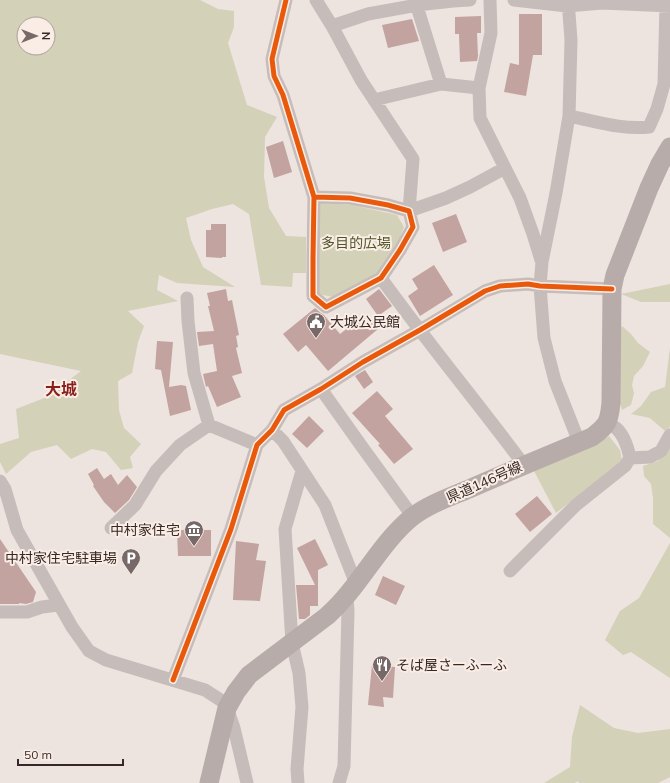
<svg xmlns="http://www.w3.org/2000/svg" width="670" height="783" font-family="Mulish,'Noto Sans JP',sans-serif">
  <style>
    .green { fill: #d3d1b8; fill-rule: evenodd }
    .building { fill: #c2a3a0 }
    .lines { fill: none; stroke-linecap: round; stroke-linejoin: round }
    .minor { stroke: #c6bcb9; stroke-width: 13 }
    .secondary { stroke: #b7aca9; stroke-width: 19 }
    .cycleway-casing { stroke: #faede6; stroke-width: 8 }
    .cycleway { stroke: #e8590c; stroke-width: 5 }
    .labels { text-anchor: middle; stroke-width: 4; stroke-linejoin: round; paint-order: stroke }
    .park-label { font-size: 14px; fill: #4f5629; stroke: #faede6 }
    .poi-label { font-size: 14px; fill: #372826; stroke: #faede6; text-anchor: start }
    .street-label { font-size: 14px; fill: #372826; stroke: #faede6 }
    .quarter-label { font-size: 16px; font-weight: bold; fill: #8a1e1b; stroke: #faede6 }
  </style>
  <rect width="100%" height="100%" fill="#ede3df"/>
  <path class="green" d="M0,0H200L218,9L234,11V27L228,43L247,105L277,117L265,137L264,177L269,208L286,236L306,237V273H293L292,287L261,285L249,214L233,204L212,209L186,218L191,240L203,267L235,287L177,283L159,275L157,290L178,301L128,311L144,326L138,342L132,373L118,381L119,410L124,428L141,444L130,457L133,468L121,470L106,452L92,449L71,459L57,445L31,452L6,474L0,462V444L19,438L16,409L47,397L81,371L0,354ZM24,24H48V48H24Z
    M319,203L352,205L397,215L404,227L398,243L381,272L333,297L318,294Z
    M670,284V302H641L621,294Z
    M622,326L631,334L638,343L650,352L643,366L634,376L632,385L634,393L631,405L622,410L618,397V335Z
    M670,348V427L665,431L650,418L631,414L641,406L651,392L665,387Z
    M609,436L620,450L622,461L556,513L534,471L571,453L589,447Z
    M670,444V538L653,524V498L651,484L644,476L643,466L658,461Z
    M670,543V678L631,652L623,655L605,640L620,611L639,598Z
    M580,705L614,728L638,733L670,729V777L658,783H579L578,781L575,783H544L570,767L572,737Z"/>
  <path class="building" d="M519,14H542V55H533L526,96L504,92L510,63L519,65Z
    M481,16V33H477L478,56L477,61L460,62L459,34H455V17Z
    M412,19L419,41L388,48L382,25Z
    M283,141L292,172L274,178L266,147Z
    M456,214L467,242L443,252L432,223Z
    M211,224H226V257H222V258L206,257V230H211Z
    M434,265L453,295L420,316L408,296L418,289L412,279Z
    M226,289L228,301L232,300L239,335L236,336L238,347L236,348L242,373L232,376L241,397L217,407L208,386L206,387L203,374L217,371L213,344L199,346L197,332L214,331L208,306H210L207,293Z
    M379,289L392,306L378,316L366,299Z
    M315,308L321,313L324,315L340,334L366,314L378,329L328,371L306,345L298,352L283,334Z
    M157,341L173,342L169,387L181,385L186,386L191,410L170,416L161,370L155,369Z
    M365,370L373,382L364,389L355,376Z
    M377,391L393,409L385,416L413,449L394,464L378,445L380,444L352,413Z
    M309,416L324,431L307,448L292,434Z
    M97,468L104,479L111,474L118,485L127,475L137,487L129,500L115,513L104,502L93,486L94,485L88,474Z
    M537,496L552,514L530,532L515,514Z
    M177,530H211V556H178Z
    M0,539L36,592L33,602L26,604L19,603V604H0Z
    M315,539L328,565L318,570V606H310V615L305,619H299L296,585H315L297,548Z
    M236,541L259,544L256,560L266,561L260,601L233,600Z
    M383,576L405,586L396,605L375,595Z
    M372,665L395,667L393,698L383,697L384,707L368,705Z"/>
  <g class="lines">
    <path class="minor" d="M286,0L272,59L274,76L283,95L314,197L350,198L388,205L409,211L413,227L400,250L381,278L326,307L313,296V258L314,197
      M316,0L332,26L361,80L413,159L409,211L446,198L470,187L505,168
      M415,0L441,84
      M490,0L491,33L479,88L480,118L520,198L533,234L541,260
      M514,0L567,6L602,3L670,6
      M568,0L571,40L569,116L556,193L542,262L540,286L544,338L555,381L579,442
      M332,26L368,14L417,5L453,1L470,0
      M374,100L441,84L479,88
      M569,116C595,121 622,130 649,127L657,109L664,84L666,6L667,0
      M381,278C427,342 477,402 524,465
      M187,298L188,321L194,373L209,425L257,445
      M321,389L360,444L413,517
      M272,430L283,441L325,505L356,584
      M630,458L650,457L661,451L670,435
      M0,481L5,489L17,530L72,627L89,651L106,660L205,690L222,701L227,708L234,728L247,783
      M111,528L135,505L156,471L180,445L209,425
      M510,571L576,505L625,466L630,458C628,448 624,435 616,428C613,426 610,425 607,423
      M0,612H27L42,607L58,605
      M173,680L231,529L257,445L272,430L284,410L321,389L363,362L420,330L485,291L500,286L528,284L540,286L612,289
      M298,783L297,769L302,707L299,673L292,643L285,529L302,471
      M339,783L344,766L348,611L347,596"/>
    <path class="secondary" d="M209,783L227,708L236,692L249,675L327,616C360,587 378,545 412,517C429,504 450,497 469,489C510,471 551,454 592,437C608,425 609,422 611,403L612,289L615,275L649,188L660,164L670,147"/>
    <defs>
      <path id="cycleway" d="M286,0L272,59L274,76L283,95L314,197L350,198L388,205L409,211L413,227L400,250L381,278L326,307L313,296V258L314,197
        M173,680L231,529L257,445L272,430L284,410L321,389L363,362L420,330L485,291L500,286L528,284L540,286L612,289"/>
    </defs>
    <use href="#cycleway" class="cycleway-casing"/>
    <use href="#cycleway" class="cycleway"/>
  </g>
  <defs>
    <symbol id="civic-pin" viewBox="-11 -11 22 30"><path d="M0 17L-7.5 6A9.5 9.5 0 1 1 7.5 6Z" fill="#776967" stroke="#faede6"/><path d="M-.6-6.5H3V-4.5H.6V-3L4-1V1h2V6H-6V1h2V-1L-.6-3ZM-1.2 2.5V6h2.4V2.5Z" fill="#fff"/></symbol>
    <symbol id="museum-pin" viewBox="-11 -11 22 30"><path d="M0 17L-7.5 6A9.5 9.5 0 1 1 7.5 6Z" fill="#776967" stroke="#faede6"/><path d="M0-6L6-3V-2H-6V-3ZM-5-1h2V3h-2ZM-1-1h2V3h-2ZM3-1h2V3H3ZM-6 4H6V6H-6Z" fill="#fff"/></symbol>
    <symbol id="parking-pin" viewBox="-11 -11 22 30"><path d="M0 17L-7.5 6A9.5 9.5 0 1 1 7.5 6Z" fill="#776967" stroke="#faede6"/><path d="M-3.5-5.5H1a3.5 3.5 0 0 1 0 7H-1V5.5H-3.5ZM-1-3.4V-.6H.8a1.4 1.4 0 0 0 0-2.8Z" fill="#fff"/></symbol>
    <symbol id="restaurant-pin" viewBox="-11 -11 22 30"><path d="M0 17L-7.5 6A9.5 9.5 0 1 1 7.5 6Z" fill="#776967" stroke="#faede6"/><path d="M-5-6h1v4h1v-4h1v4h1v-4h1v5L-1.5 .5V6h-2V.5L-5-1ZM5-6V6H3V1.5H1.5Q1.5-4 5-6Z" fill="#fff"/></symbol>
  </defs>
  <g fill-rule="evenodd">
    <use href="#civic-pin" x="305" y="311" width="22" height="30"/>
    <use href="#museum-pin" x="183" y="519" width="22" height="30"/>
    <use href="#parking-pin" x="120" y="547" width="22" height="30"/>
    <use href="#restaurant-pin" x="371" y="654" width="22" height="30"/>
  </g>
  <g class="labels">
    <g class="park-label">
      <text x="356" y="248">多目的広場</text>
    </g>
    <g class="poi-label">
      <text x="330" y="327">大城公民館</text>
      <text x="180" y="535" text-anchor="end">中村家住宅</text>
      <text x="117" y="563" text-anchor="end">中村家住宅駐車場</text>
      <text x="396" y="670">そば屋さーふーふ</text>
    </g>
    <g class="street-label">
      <text transform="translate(484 482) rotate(-24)" y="5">県道146号線</text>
    </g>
    <g class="quarter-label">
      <text x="61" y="395">大城</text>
    </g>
  </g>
  <g transform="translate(36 36) rotate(90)"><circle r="19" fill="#faede6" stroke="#ac9e99"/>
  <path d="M0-3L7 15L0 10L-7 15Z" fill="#776967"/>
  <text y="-6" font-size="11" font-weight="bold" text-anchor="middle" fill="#372826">N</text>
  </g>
  <path d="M18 759v6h105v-6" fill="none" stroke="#372826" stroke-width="2"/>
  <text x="24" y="759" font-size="12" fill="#372826" stroke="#faede6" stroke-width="3" paint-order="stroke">50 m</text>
</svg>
